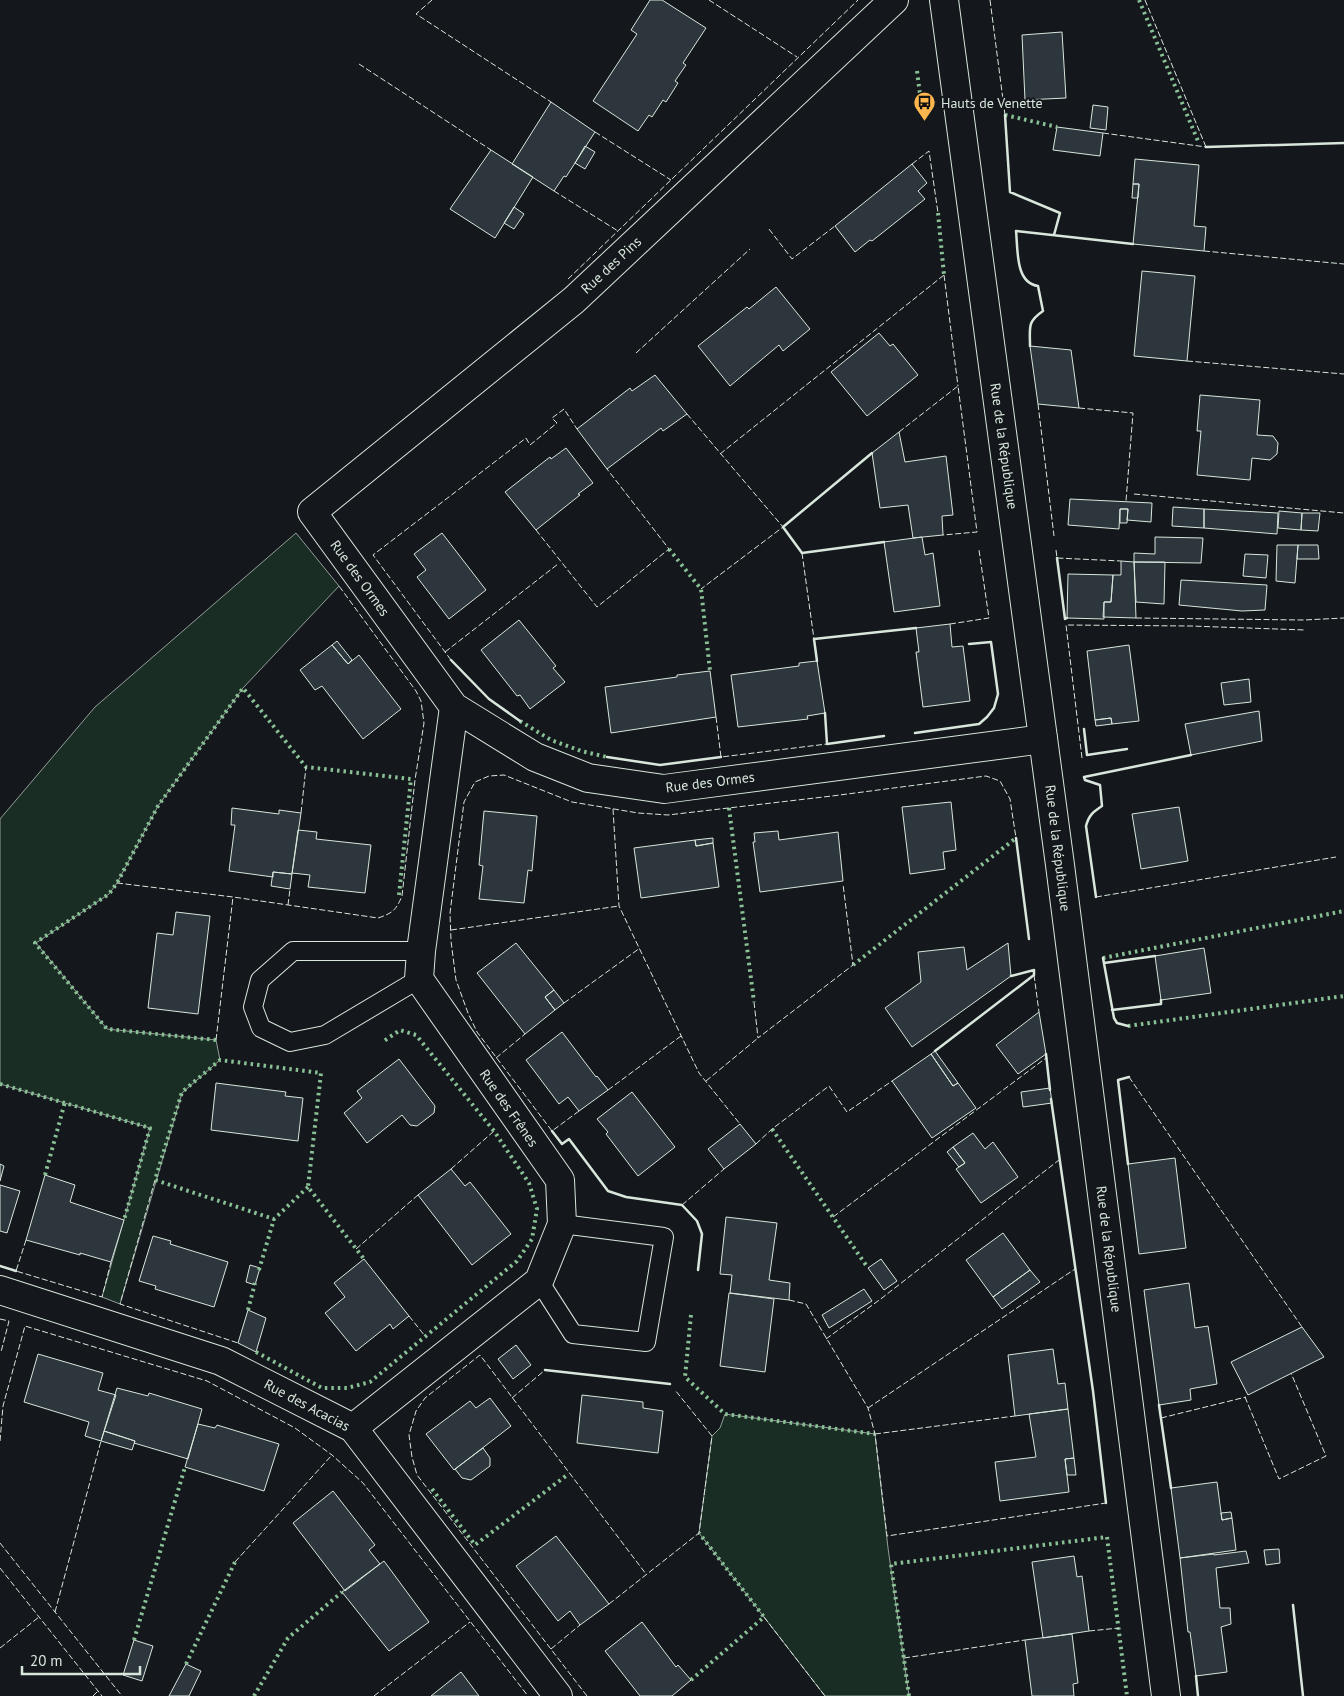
<svg xmlns="http://www.w3.org/2000/svg" width="1344" height="1696" font-family="'PT Sans',sans-serif">
  <style>
    .green { fill: #1a2d24; stroke: #939e99 }
    .building { fill: #2c363c; stroke: #d8e6dc }
    .lines { fill: none; stroke-linecap: round; stroke-linejoin: round }
    .lane-casing { stroke: #d8e6dc; stroke-width: 20 }
    .street-casing { stroke: #d8e6dc; stroke-width: 30 }
    .secondary-casing { stroke: #d8e6dc; stroke-width: 30 }
    .lane { stroke: #14181c; stroke-width: 18 }
    .street { stroke: #14181c; stroke-width: 28 }
    .secondary { stroke: #14181c; stroke-width: 28 }
    .hedge { stroke: #8ac095; stroke-width: 4; stroke-dasharray: 2.5 4; stroke-linecap: butt }
    .fence { stroke: #d8e6dc; stroke-width: 1; stroke-dasharray: 6 2.5; stroke-linecap: butt }
    .wall { stroke: #d8e6dc; stroke-width: 2.5 }
    .labels { text-anchor: middle; stroke-width: 4; stroke-linejoin: round; paint-order: stroke }
    .poi-label { font-size: 14px; fill: #d8e6dc; stroke: #14181c; text-anchor: start }
    .street-label { font-size: 14px; fill: #d8e6dc; stroke: #14181c }
  </style>
  <rect width="100%" height="100%" fill="#14181c"/>
  <path class="green" d="M296,533L339,586L243,688L158,806L117,883L109,894L36,943L107,1029L216,1040L220,1060L182,1093L120,1304L102,1297L150,1128L0,1084V819L95,707Z
    M725,1414L875,1434L888,1548L909,1696H825L699,1533L712,1436L720,1428Z"/>
  <path class="building" d="M650,0H662L706,28L683,63L686,65L675,81L678,83L666,102L663,100L652,117L649,115L638,131L593,101L637,34L631,30Z
    M1062,32L1066,98L1025,100L1022,35Z
    M551,102L595,132L566,177L564,176L554,191L512,164Z
    M1093,105L1108,107L1106,130L1090,128Z
    M1057,127L1103,133L1100,156L1053,150Z
    M585,146L595,152L585,169L575,163Z
    M491,150L533,177L495,238L450,209Z
    M1135,159L1199,165L1194,226L1206,227L1204,251L1133,244L1139,184H1133Z
    M912,164L927,183L918,191L925,199L872,241L870,240L855,252L835,226Z
    M1133,184H1139L1138,198H1132Z
    M514,207L524,214L514,229L504,223Z
    M1142,271L1195,276L1187,361L1134,356Z
    M776,287L810,329L783,351L779,345L730,386L698,346L747,307L749,309Z
    M879,333L890,346L893,344L918,375L867,416L831,372Z
    M1030,346L1071,350L1079,408L1038,404Z
    M655,375L687,414L663,431L661,428L607,469L577,429L630,388L632,391Z
    M1200,395L1260,400L1257,435L1273,436L1278,443L1277,454L1270,460L1252,458L1250,480L1197,475L1201,431H1197Z
    M899,432L905,462L946,456L953,515L942,516L943,535L913,538L908,505L880,508L872,453Z
    M566,448L593,483L578,494L580,495L536,530L505,492L550,457L551,459Z
    M1070,499L1152,503L1151,522L1127,520L1128,509H1120L1119,529L1068,525Z
    M1173,507L1204,509V528L1172,526Z
    M1120,509H1128L1127,523H1120Z
    M1204,509L1278,513L1277,534L1204,528Z
    M1279,511L1302,513L1301,530L1278,528Z
    M1302,513H1320L1318,531L1301,530Z
    M442,533L486,590L449,619L417,577L426,570L414,554Z
    M922,537L925,555L933,553L940,606L894,612L884,542Z
    M1155,537L1203,538L1201,563L1134,562V553L1155,554Z
    M1277,545H1298L1295,583L1276,581Z
    M1298,545H1318L1319,559H1297Z
    M1245,554L1268,555L1266,578L1243,576Z
    M1121,561L1134,562L1136,618L1103,617L1104,602H1111L1113,575H1121Z
    M1134,562H1165L1164,604L1136,602Z
    M1068,574L1113,575L1111,602H1104V619L1067,618Z
    M1181,580L1267,585L1265,610L1242,611L1179,605Z
    M519,620L556,666L553,668L565,682L530,709L520,695L517,696L481,650Z
    M950,624L952,647L963,646L970,701L923,707L916,652H919L916,628Z
    M337,641L352,660L348,664L332,645Z
    M332,645L348,664L359,655L401,709L363,739L322,686L315,690L300,670Z
    M1129,645L1139,721L1112,724L1111,718L1095,720L1087,651Z
    M817,661L825,713L807,716L808,719L738,727L731,675L799,666V663Z
    M710,671L716,717L611,733L605,687L677,677V675Z
    M1249,679L1251,702L1224,705L1221,683Z
    M1259,711L1262,741L1191,755L1185,724Z
    M1111,718L1112,724L1096,726L1095,720Z
    M951,802L956,850L943,852L945,869L910,874L902,807Z
    M1179,807L1188,861L1141,869L1132,814Z
    M232,808L279,814V810L301,813L292,874L273,872V877L229,871L235,825H231Z
    M484,811L537,816L532,871L528,870L524,903L479,899L483,866L479,865Z
    M298,830L317,832L316,839L371,845L365,893L308,887L310,875L292,873Z
    M778,831L779,840L838,832L843,881L760,892L753,842H755L754,833Z
    M713,838V843L696,846L695,840Z
    M695,840L696,846L713,843L719,887L641,898L634,848Z
    M273,872L292,874L290,889L271,886Z
    M176,912L210,916L198,1014L148,1008L157,933L173,935Z
    M516,943L554,990L545,997L555,1010L525,1034L477,973Z
    M1008,943L1011,976L912,1047L885,1008L921,982L918,952L964,947L967,970Z
    M1204,948L1211,993L1161,1000L1155,956Z
    M554,990L564,1003L555,1010L545,997Z
    M1039,1012L1046,1054L1018,1074L996,1045Z
    M562,1032L596,1077L597,1076L608,1090L579,1111L568,1097L559,1104L526,1060Z
    M935,1051L958,1083L953,1086L931,1054Z
    M931,1054L953,1086L958,1083L976,1108L932,1138L892,1081Z
    M399,1059L435,1106L434,1113L417,1126L410,1125L402,1115L367,1143L344,1113L362,1098L357,1091Z
    M216,1083L286,1092L285,1096L303,1098L298,1141L211,1130Z
    M1050,1088L1052,1103L1023,1107L1021,1092Z
    M632,1092L675,1147L638,1176L606,1134L608,1132L597,1119Z
    M740,1124L756,1144L724,1169L708,1149Z
    M973,1133L985,1149L993,1142L1018,1177L981,1203L956,1169L965,1163L953,1147Z
    M953,1147L965,1163L959,1167L947,1152Z
    M1175,1158L1186,1248L1139,1254L1128,1164Z
    M0,1164L4,1166L0,1181Z
    M451,1169L465,1186L470,1182L511,1234L472,1265L418,1195Z
    M45,1175L75,1185L70,1202L124,1220L111,1262L80,1253V1255L26,1240Z
    M0,1185L20,1191L7,1233L0,1231Z
    M726,1217L777,1223L769,1280L790,1283L789,1300L730,1293L732,1275L720,1274Z
    M1003,1233L1030,1270L993,1297L966,1260Z
    M153,1236L171,1241L170,1244L228,1262L214,1307L155,1289L156,1286L139,1281Z
    M364,1259L409,1316L393,1329L390,1324L356,1351L325,1313L345,1297L334,1283Z
    M881,1259L897,1281L884,1290L868,1268Z
    M250,1265L260,1268L255,1285L246,1282Z
    M1030,1270L1040,1282L1002,1309L993,1297Z
    M1189,1283L1195,1328L1208,1326L1217,1384L1190,1389L1191,1400L1159,1405L1144,1290Z
    M864,1289L872,1301L829,1328L822,1315Z
    M729,1293L774,1299L765,1372L720,1366Z
    M248,1310L266,1318L256,1352L238,1343Z
    M1302,1327L1324,1357L1248,1395L1231,1362Z
    M516,1345L531,1365L513,1379L498,1359Z
    M1053,1349L1058,1384L1065,1383L1068,1409L1015,1416L1008,1355Z
    M38,1354L103,1373L98,1390L116,1395L101,1441L85,1436L89,1422L24,1402Z
    M117,1388L148,1396L149,1393L202,1409L188,1459L134,1443L135,1441L104,1431Z
    M582,1395L643,1402V1408L663,1411L658,1453L577,1443Z
    M490,1398L511,1426L454,1470L426,1434L470,1401L476,1408Z
    M1068,1409L1074,1458L1065,1459L1069,1492L1000,1501L995,1462L1036,1457L1029,1414Z
    M198,1424L215,1428L217,1425L279,1444L264,1491L185,1467Z
    M104,1431L135,1441L132,1450L101,1441Z
    M483,1448L490,1458V1466L471,1480L462,1478L455,1469Z
    M1074,1458L1076,1475H1067L1065,1459Z
    M1217,1482L1222,1520L1232,1518L1236,1550L1180,1558L1171,1488Z
    M333,1491L375,1545L369,1550L380,1564L345,1591L293,1523Z
    M1231,1512L1232,1518L1222,1520L1221,1513Z
    M556,1536L609,1604L580,1625L570,1611L558,1621L516,1566Z
    M1279,1549L1280,1563L1266,1565L1264,1550Z
    M1246,1551L1249,1563L1216,1568L1220,1608H1230L1231,1624L1221,1627L1227,1672L1196,1676L1190,1632H1188L1180,1558L1214,1554V1555Z
    M1074,1556L1077,1577L1082,1576L1089,1631L1043,1638L1032,1562Z
    M384,1561L429,1622L389,1651L342,1592Z
    M642,1622L676,1667L678,1665L691,1680L672,1696H640L605,1651Z
    M1072,1634L1078,1683L1073,1684L1074,1696H1032L1025,1640Z
    M134,1640L153,1646L142,1681L123,1675Z
    M186,1664L201,1671L189,1696H169Z
    M461,1672L479,1696H431Z"/>
  <g class="lines">
    <defs>
      <path id="lane" d="M419,979L325,1035L290,1042L261,1028L253,1007L260,980L293,951H421
        M539,1281L573,1334L646,1342L664,1237L562,1224"/>
      <path id="street" d="M894,0L574,300L312,512L454,707L535,757L588,778L664,789L1043,739
        M0,1290L221,1361L353,1428L558,1696
        M353,1428L539,1281L562,1224L560,1180L419,979L421,951L454,707"/>
      <path id="secondary" d="M944,0L1060,865L1166,1696"/>
    </defs>
    <use href="#lane" class="lane-casing"/>
    <use href="#street" class="street-casing"/>
    <use href="#secondary" class="secondary-casing"/>
    <use href="#lane" class="lane"/>
    <use href="#street" class="street"/>
    <use href="#secondary" class="secondary"/>
    <path class="hedge" d="M1139,0L1198,141
      M917,71L922,110
      M1005,115L1057,127
      M938,213L944,275
      M669,549L701,589L710,671
      M520,721L551,740L581,751L607,757
      M729,808L754,1002
      M1103,958L1344,911
      M853,965L1016,838
      M1128,1026L1344,996
      M216,1040L107,1029L35,943L109,894L117,883L158,806L243,688L306,767L411,779L399,895
      M0,1084L150,1128L124,1220
      M772,1129L868,1268
      M45,1175L65,1102
      M308,1187L274,1219L155,1180L182,1092L220,1060L321,1073L308,1187L364,1259
      M259,1270L274,1219
      M248,1310L255,1283
      M691,1315L685,1377L725,1414L875,1434
      M256,1352L322,1388H347L370,1382L517,1261L532,1239L537,1209L529,1183L494,1131L416,1035L400,1030L384,1041
      M432,1489L475,1545L567,1475
      M134,1640L185,1467
      M186,1664L235,1562
      M691,1680L764,1617L699,1533
      M254,1696L288,1638L342,1592
      M909,1696L891,1564L1107,1537L1127,1696"/>
    <path class="fence" d="M432,0L416,14L551,102
      M709,0L797,57
      M990,0L1005,115
      M1145,0L1206,147
      M359,64L491,150
      M595,132L671,180
      M1103,133L1206,147
      M912,164L929,151L938,213
      M554,191L618,231
      M769,229L792,259L835,226
      M1204,251L1344,264
      M944,275L958,386
      M568,279L858,0
      M636,353L750,249
      M1187,361L1344,374
      M1038,404L1054,536
      M1079,408L1133,413L1126,501
      M687,414L783,527L701,589
      M899,432L958,386L977,532L943,535
      M720,454L944,275
      M1134,494L1344,513
      M536,530L597,607L669,549L607,469
      M1056,550L1057,558L1121,561
      M802,553L814,639
      M1136,618L1304,620L1344,618
      M950,624L989,618L979,550
      M445,652L558,564
      M451,660L373,555L526,438L530,445L557,423L552,418L564,409L577,429
      M716,717L721,757L827,744
      M1082,758L1066,625L1190,626L1305,630
      M613,809L619,906L699,1073L740,1124
      M301,813L306,767
      M117,883L233,897L378,918C393,913 396,910 402,896L415,780L424,723L421,701L416,691L339,586
      M1096,897L1336,857
      M288,905L290,889
      M451,930L619,906
      M1034,975L1039,1012
      M754,1002L758,1038L853,965L843,884
      M564,1003L640,948
      M216,1040L233,897
      M496,1058L525,1034
      M1129,1077L1302,1327
      M706,1081L758,1038
      M608,1090L681,1036
      M579,1111L552,1131L477,1032L468,1013L456,980L451,941L450,913L464,802L475,782L489,776L504,775L572,802L638,813L668,815L832,796L986,776L1000,781L1010,799L1016,838
      M756,1144L772,1129L829,1086L847,1112L892,1081
      M451,1169L494,1131
      M155,1180L120,1304L238,1343
      M682,1205L724,1169
      M833,1217L1046,1058
      M26,1240L16,1271L102,1297L111,1262
      M356,1249L418,1195
      M789,1300L806,1304L868,1408L875,1434L887,1536L1106,1503
      M409,1316L425,1336
      M0,1319L9,1321L1,1352
      M826,1339L882,1298L1059,1160
      M1245,1397L1279,1479L1326,1456L1291,1373
      M512,1398L545,1370
      M868,1408L1075,1269
      M1161,1418L1246,1397
      M875,1434L1015,1416
      M0,1441L3,1406L25,1326L207,1381L295,1428L332,1455L363,1483L528,1696
      M0,1543L122,1696
      M235,1562L332,1455
      M0,1568L102,1696
      M609,1604L699,1533L712,1436L675,1390
      M55,1612L101,1441
      M764,1617L825,1696
      M1089,1631L1119,1628
      M0,1648L39,1617
      M551,1649L580,1625
      M904,1658L1025,1640
      M93,1696L98,1691
      M374,1696L470,1622
      M587,1696L417,1475L412,1457L409,1435L416,1411L425,1398L480,1355L646,1574"/>
    <path class="wall" d="M1005,115L1010,192L1060,213L1054,235
      M1206,147L1344,143
      M1030,346C1030,327 1027,322 1043,311L1038,286C1015,283 1018,249 1016,231L1133,244
      M872,453L783,527L802,553L884,542
      M1057,558L1065,619L1067,618
      M451,660L489,699L520,721
      M817,661L814,639L916,628
      M825,713L827,744L884,736
      M1084,729L1087,755L1127,749
      M915,733L979,724L987,717L994,708L998,694L991,642L969,644
      M607,757L660,765L721,757
      M1084,777L1085,780L1100,785L1102,806C1093,812 1089,815 1086,826L1096,897
      M1084,777L1191,755
      M1016,838L1029,939
      M1103,958L1114,1018L1117,1023L1128,1026
      M1104,963L1155,956
      M1112,1010L1161,1004V1000
      M935,1051L1034,975V970L1011,976
      M1046,1054L1050,1090
      M1051,1099L1093,1391L1106,1503
      M552,1131L562,1144L569,1139L608,1191L626,1197L682,1205L697,1221L702,1234L698,1270
      M1128,1164L1118,1080L1129,1077
      M0,1266L16,1271
      M545,1370L670,1384
      M1159,1405L1171,1488
      M1293,1605L1303,1696
      M1196,1676L1198,1696"/>
  </g>
  <defs>
    <symbol id="bus-pin" viewBox="-11 -11 22 30"><path d="M0 17L-7.5 6A9.5 9.5 0 1 1 7.5 6Z" fill="#ffb74d" stroke="#14181c"/><path d="M-5-6H5V4H4V6H2V4H-2V6H-4V4H-5ZM-3.5-4V0h7V-4ZM-3.5 1.2v1.5H-2V1.2ZM2 1.2v1.5H3.5V1.2Z" fill="#111"/></symbol>
  </defs>
  <g fill-rule="evenodd">
    <use href="#bus-pin" x="912" y="90" width="25" height="34"/>
  </g>
  <g class="labels">
    <g class="poi-label">
      <text x="941" y="108">Hauts de Venette</text>
    </g>
    <g class="street-label">
      <text transform="translate(611 265) rotate(-43)" y="5">Rue des Pins</text>
      <text transform="translate(1004 446) rotate(82)" y="5">Rue de la République</text>
      <text transform="translate(360 578) rotate(54)" y="5">Rue des Ormes</text>
      <text transform="translate(710 782) rotate(-7)" y="5">Rue des Ormes</text>
      <text transform="translate(1058 848) rotate(83)" y="5">Rue de la République</text>
      <text transform="translate(509 1108) rotate(55)" y="5">Rue des Frênes</text>
      <text transform="translate(1109 1249) rotate(83)" y="5">Rue de la République</text>
      <text transform="translate(307 1405) rotate(28)" y="5">Rue des Acacias</text>
    </g>
  </g>
  <path d="M22 1666v8h118v-8" fill="none" stroke="#d8e6dc" stroke-width="2.5"/>
  <text x="30" y="1666" font-size="15" fill="#d8e6dc" stroke="#14181c" stroke-width="4" paint-order="stroke">20 m</text>
</svg>
